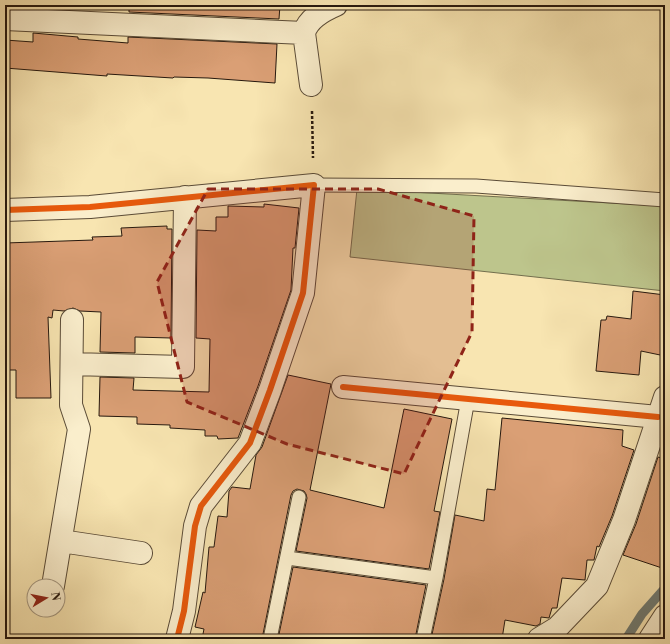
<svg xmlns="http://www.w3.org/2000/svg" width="670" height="644" font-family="'Libre Bodoni',serif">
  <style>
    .green { fill: #bdc58c; stroke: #726e4d }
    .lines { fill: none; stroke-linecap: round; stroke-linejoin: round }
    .stream { stroke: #707b73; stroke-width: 9 }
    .building { fill: #da9f75; stroke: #26180e }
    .service-casing { stroke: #5a4b37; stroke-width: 15 }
    .minor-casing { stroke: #5a4b37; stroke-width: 24 }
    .path { stroke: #26180e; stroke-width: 2.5; stroke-dasharray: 3 2; stroke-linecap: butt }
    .service { stroke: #faeecc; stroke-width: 13 }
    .minor { stroke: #faeecc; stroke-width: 22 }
    .cycleway-casing { stroke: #faeecc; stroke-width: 8 }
    .cycleway { stroke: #e8590c; stroke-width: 6 }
    .marked { fill: #8f2418; fill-opacity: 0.2; stroke: #8f2418; stroke-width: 3; stroke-dasharray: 8 5; stroke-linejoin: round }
  </style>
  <rect width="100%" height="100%" fill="#f8e5b1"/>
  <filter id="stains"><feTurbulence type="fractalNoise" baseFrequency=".005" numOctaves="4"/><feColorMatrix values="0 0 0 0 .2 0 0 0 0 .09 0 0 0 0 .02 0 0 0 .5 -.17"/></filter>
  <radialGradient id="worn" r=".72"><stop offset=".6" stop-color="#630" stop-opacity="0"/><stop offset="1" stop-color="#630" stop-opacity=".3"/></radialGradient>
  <path class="green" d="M357,189L665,206V291L350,257Z"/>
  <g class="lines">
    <path class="stream" d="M626,639L642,614L665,588"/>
  </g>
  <path class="building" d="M129,5H280L279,19L129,12Z
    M33,33L78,37V39L128,43V37L277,44L275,83L208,78L174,77L173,78L107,74V76L5,68V40L33,42Z
    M264,204L299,208L295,248H293L291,290L258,386L238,438L218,439L217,436H205V430L170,428V425L137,424V417L99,416L100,377L134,378L133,390L209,392L210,339L196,338L197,230L216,231V217H228V206L264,207Z
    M167,226V229H172L171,338L135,337V353L100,352L101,312L80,311L73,308L64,311L53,310L52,318L48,317L51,398H16V370H5V243L93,240L92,237L122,236L121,228Z
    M633,291L665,295V356L641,351L639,375L596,371L601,320H606L607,316L631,319Z
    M288,375L331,384L310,490L384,508L404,409L452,419L434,511L440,512L429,569L296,551L307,498L306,494L304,491L297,489L293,491L291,495L262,639H202L204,629L195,627L203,592L205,593L209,547H214L218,516L227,517L229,491L232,487L250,489L256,455L262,447Z
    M502,418L623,430L622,446L634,450L612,516L599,547L597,546L594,560H587L585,580L562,578L557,608H552L549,618L541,617L540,624L536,626L505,620L502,639H431L444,579L455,515L484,521L487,489L495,490Z
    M658,457L665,459V569L623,555L636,524Z
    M293,567L426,585L415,639H278Z"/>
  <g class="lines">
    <defs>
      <path id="service" d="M314,185L476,186L665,200
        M287,558L436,578
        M270,639L299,497
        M423,639L436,578L468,399"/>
      <path id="minor" d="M5,19L304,33
        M311,85L304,33C308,19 322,11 336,5
        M5,210L90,207L314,185L303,293L270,390L250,443L201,506L195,526L184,611L177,639
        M72,364L183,367L185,197
        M343,387L658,417
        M61,541L141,553
        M53,586L79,429L71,405L72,320
        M539,639L557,628L597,586L624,520L665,397
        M650,639L665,616"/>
    </defs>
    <use href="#service" class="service-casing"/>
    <use href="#minor" class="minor-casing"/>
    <path class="path" d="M312,111L313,158"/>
    <use href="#service" class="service"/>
    <use href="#minor" class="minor"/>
    <defs>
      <path id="cycleway" d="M5,210L90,207L314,185L303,293L270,390L250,443L201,506L195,526L184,611L177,639
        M343,387L658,417"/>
    </defs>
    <use href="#cycleway" class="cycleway-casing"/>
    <use href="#cycleway" class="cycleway"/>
  </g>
  <path class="marked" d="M208,189H378L474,216L472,332L404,474L287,444L187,402L157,282Z"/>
  <rect width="670" height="644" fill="none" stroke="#f8e5b1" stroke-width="20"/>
  <rect x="6" y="6" width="658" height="632" fill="none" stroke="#26180e" stroke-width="2"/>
  <rect x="10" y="10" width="650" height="624" fill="none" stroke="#26180e"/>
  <g transform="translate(46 598) rotate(80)"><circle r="19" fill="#faeecc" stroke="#a59880"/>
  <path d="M0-3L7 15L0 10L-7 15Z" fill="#8f2418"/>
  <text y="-6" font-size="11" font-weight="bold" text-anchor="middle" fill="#26180e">N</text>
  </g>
  <rect width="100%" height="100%" filter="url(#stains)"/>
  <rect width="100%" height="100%" fill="url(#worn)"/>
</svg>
